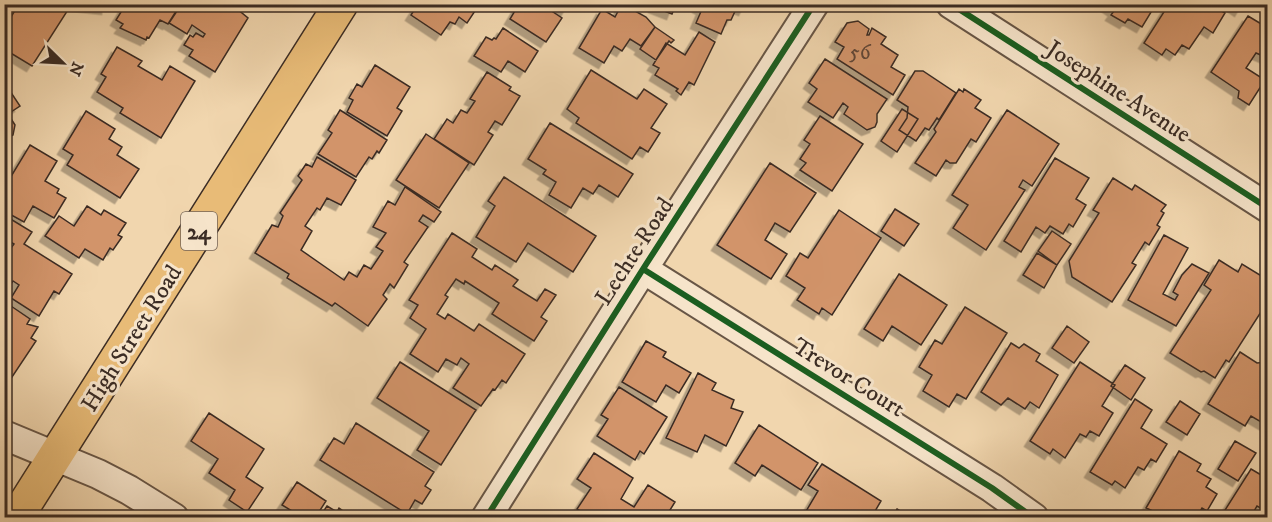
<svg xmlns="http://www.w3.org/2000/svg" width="1272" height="522" font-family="'IM FELL DW Pica',serif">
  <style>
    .building { fill: #d2946b; stroke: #3b2c24; stroke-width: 1.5; filter: url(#shadow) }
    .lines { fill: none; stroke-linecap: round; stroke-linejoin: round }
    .street-casing { stroke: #685646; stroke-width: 32 }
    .primary-casing { stroke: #3b2c24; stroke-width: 36 }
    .street { stroke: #f6e4ca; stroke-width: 28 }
    .primary { stroke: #e8bb77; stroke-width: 33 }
    .cycleway-casing { stroke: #f6e4ca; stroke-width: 10 }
    .cycleway { stroke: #1b5e20; stroke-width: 6 }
    .labels { text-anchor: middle; stroke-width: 6; stroke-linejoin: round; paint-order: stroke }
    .number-label { font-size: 21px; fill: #614636 }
    .shield { fill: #f6e4ca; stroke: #736356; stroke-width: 1.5 }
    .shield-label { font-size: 22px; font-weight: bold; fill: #3b2c24 }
    .street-label { font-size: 24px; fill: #3b2c24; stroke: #f6e4ca }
  </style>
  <defs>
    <filter id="shadow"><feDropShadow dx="-5.5" dy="5.5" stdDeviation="0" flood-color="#0004"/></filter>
  </defs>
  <rect width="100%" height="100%" fill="#f1d6ae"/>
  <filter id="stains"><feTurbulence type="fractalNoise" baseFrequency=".00333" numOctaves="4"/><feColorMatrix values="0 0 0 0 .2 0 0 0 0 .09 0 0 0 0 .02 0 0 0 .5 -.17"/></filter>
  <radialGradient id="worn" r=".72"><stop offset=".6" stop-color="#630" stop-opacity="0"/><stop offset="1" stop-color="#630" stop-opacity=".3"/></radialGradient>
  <path class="building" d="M19,4H107V9L71,5L32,66L4,49V28Z
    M126,4H179L180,5L168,24L160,20L149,38L147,37L146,40L120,28L123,24L116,20Z
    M183,4H191L202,11L206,4H231L248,18L215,72L189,56L193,50L184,45L190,35L193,37L196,33L203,37L205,34L192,25L187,34L169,23L181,5Z
    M418,4H471L477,8L467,23L459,17L455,24L450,22L441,35L411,15Z
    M519,4H541L562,18L546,42L510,19Z
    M556,4H570L566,11Z
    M622,4H632L637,8L635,11L646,17L655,27L641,46L630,39L622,51L614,46L604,63L579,48L602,9L615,17Z
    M655,4H676L672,14L654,7Z
    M699,4H747L744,10L737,7L731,20H727L721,34L696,23L702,9L698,7Z
    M1104,4H1156L1142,27L1128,19L1125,23L1111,15L1114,11Z
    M1169,4H1217L1215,7L1225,13L1213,33L1204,27L1189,49L1182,45L1175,55L1166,49L1162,55L1144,43Z
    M1230,4H1244L1240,11Z
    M1248,16L1268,28V58L1256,53L1246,68L1265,80L1249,105L1238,98L1239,91L1211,72Z
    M858,21L869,29L867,35H869L872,28L886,37L881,44L898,55L891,67L905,75L893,95L837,59L844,47L835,42L847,23Z
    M655,27L674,40L671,43L669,41L656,60L640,49Z
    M503,28L538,51L525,72L508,61L501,72L474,56L486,37L492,40L494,38L496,39Z
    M699,32L715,42L694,85L689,82L681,95L676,91L678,89L655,75L659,68L653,65L666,43L685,55Z
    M117,47L142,61L138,66L162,80L170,66L195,81L161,138L120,113L123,108L97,92L106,77L101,74Z
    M825,59L887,99L877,114V122L875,127L867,130L844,114L848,107L843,103L833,118L808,102L817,89L809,83Z
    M375,65L410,87L397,108L402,111L387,136L347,112L353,100L349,98L357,84L362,87Z
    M591,70L637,99L644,89L667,104L651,128L660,133L648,152L640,147L632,159L576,123L579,118L567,109Z
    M915,71H923L956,93L939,120L937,118L929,130L925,128L916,141L899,130L907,118L908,107L897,100Z
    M487,72L511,87L509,90L520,96L502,125L495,121L488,132L493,135L474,165L434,139L447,119L453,123L461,110L467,113L475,101L470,99Z
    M4,82L20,106L8,114L15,125L13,135L4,140Z
    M959,89L963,92L964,89L981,100L975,108L991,118L976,142L971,139L956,163H950L946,160L936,176L915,163L936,132L934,129Z
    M902,109L918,119L897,152L881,141Z
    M340,110L387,140L379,153L377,151L372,159L369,157L356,177L318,154L332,133L328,130Z
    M1007,110L1059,144L1032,186L1023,180L1019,187L1025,190L986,250L953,228L968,205L952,195Z
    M86,111L115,129L109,139L122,147L117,155L139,169L120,198L67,165L73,155L63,149Z
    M820,116L863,144L832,191L800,170L806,163L800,159L810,144L804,140Z
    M550,123L633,174L618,197L599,185L593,194L583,188L571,208L549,195L556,182L543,174L546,170L528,159Z
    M426,134L469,163L439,208L396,180Z
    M30,145L57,161L45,181L59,189L57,193L66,198L54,218L33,206L24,222L4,211V188Z
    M317,157L356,180L341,205L327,198L320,210L317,208L305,226L312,231L301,250L344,280L349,272L357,277L364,265L371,269L383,251L376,247L386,233L373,227L388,201L395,205L405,187L441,212L434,222L423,215L419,221L428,227L404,262L408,265L394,288L390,284L383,295L387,299L368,326L335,303L332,306L287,278L289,274L255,253L272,225L278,227L283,216L280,213L302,180L298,176L306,164L312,167Z
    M1055,158L1089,178L1076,199L1086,205L1073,227L1069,224L1063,234L1050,226L1045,233L1036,227L1021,252L1004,241Z
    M770,163L816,193L790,232L775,223L765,240L787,254L771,279L717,245Z
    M504,177L596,236L573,272L528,243L516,262L476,237L495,206L488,201Z
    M1113,178L1132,190L1135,185L1166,205L1161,211L1164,213L1157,225L1160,227L1149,245L1145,242L1132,263L1136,265L1112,302L1072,277L1069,261L1099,213L1093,210Z
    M87,206L101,215L104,210L126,223L118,235L122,237L113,250L110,248L103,260L85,249L79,258L45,236L59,216L74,226Z
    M895,209L919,224L904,246L881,231Z
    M839,210L881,238L832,315L822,308L819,314L797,300L805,288L786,276L800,253L808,258Z
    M4,215L32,232L24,244L72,274L59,294L54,291L39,316L11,298L19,285L13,281L4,294V250L8,252L14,244L4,238Z
    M1052,231L1071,244L1057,265L1038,251Z
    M452,233L477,249L472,257L492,270L495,265L518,280L513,286L537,301L545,289L556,295L541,317L547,321L534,341L492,314L499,303L465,281L464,284L456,279L445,295L448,297L437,314L445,319L448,314L474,331L479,324L525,354L506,383L502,380L495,390L493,389L481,406L453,388L469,364L461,358L457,365L446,359L438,372L410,354L426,329L410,318L418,305L409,300Z
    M1164,235L1188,248L1163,294L1175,300L1178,295L1173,292L1182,275L1192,264L1209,273L1176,326L1128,300Z
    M1037,253L1057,265L1044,288L1023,275Z
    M1219,260L1238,272L1242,264L1268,280V301L1229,362L1226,360L1215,378L1204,371L1201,372L1170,353L1211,290L1204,285Z
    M899,274L947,305L921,345L892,326L883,341L864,329Z
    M8,304L30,319L27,324L38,327L31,338L36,341L8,383L4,381V308Z
    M965,307L1007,333L966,399L957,394L949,407L923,391L932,375L919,367L935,340L942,344Z
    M1067,326L1089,342L1074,363L1052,348Z
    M646,341L666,352L663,357L691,373L679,393L666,385L656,402L622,382Z
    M1011,343L1019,348L1024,344L1040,354L1036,361L1058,375L1039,408L1030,402L1025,409L1008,398L1001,405L981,392Z
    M1240,352L1257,363L1268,362V426L1251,416L1245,426L1208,404Z
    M400,362L476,410L441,465L417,450L429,431L377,398Z
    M1080,362L1115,385L1102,406L1113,413L1099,436L1090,431L1086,437L1080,434L1065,458L1053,449L1050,454L1030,441Z
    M1125,365L1145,378L1131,400L1111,386Z
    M698,373L716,383L712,390L734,400L731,408L743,412L726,446L705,435L697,452L666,438Z
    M619,387L667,417L644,454L640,451L635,460L597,436L608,419L601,415Z
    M1135,399L1152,410L1141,428L1167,444L1156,462L1151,459L1144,470L1138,467L1125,488L1115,481L1112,485L1090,472Z
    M1180,401L1200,414L1187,435L1166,422Z
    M209,413L264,449L246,477L263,488L247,512L229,500L235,490L209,473L218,459L191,441Z
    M356,423L434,472L425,486L431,490L422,504L415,500L407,514L320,460L334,438L344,444Z
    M759,425L818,463L801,490L762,465L755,476L735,463Z
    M1235,441L1256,453L1238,481L1218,469Z
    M1179,451L1201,464L1197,471L1211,479L1206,487L1217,494L1207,511L1202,508L1196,518H1190L1180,512L1176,518H1149L1153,511L1146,508Z
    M594,453L633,478L621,499L634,507L648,485L675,502L665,518H591L577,509L591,488L577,479Z
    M822,464L881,501L871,518H802L818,491L808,485Z
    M1251,469L1268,479V512L1257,506L1250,518H1220Z
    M297,482L326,501L315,518H287L292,511L282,505Z
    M327,506L337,512L339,508L353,518H319Z
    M897,509L911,518H892Z
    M370,512L379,518H366Z"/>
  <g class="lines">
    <defs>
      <path id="street" d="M951,4L1268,208
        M643,269L992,488L1034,518
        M4,435L98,474L129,490L174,518
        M486,518L643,269L814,4"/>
      <path id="primary" d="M16,518L341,4"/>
    </defs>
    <use href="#street" class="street-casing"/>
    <use href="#primary" class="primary-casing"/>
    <use href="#street" class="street"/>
    <use href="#primary" class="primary"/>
    <defs>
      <path id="cycleway" d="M951,4L1268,208
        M643,269L992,488L1034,518
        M486,518L643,269L814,4"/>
    </defs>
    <use href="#cycleway" class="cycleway-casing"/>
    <use href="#cycleway" class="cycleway"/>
  </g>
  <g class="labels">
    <g class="number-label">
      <text x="860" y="59">56</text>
    </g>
    <rect class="shield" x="181" y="212" width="36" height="38" rx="4.5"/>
    <g class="shield-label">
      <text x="199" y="239">24</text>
    </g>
    <g class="street-label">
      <text transform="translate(1119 91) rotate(33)" y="8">Josephine Avenue</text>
      <text transform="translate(634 251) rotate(-57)" y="8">Lechte Road</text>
      <text transform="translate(131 338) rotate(-58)" y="8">High Street Road</text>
      <text transform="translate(849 377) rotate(32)" y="8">Trevor Court</text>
    </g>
  </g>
  <rect width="1272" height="522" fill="none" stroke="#f1d6ae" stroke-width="24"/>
  <rect x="6" y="6" width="1260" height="510" fill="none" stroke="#3b2c24" stroke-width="3"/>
  <rect x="12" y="12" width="1248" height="498" fill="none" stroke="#3b2c24" stroke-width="1.5"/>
  <g transform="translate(63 63) rotate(114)" stroke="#f6e4ca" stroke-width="4.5" paint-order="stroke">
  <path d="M0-4.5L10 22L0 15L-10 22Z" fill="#3b2c24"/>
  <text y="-9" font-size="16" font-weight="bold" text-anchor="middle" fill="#3b2c24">N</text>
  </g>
  <rect width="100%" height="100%" filter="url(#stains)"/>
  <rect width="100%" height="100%" fill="url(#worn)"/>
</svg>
